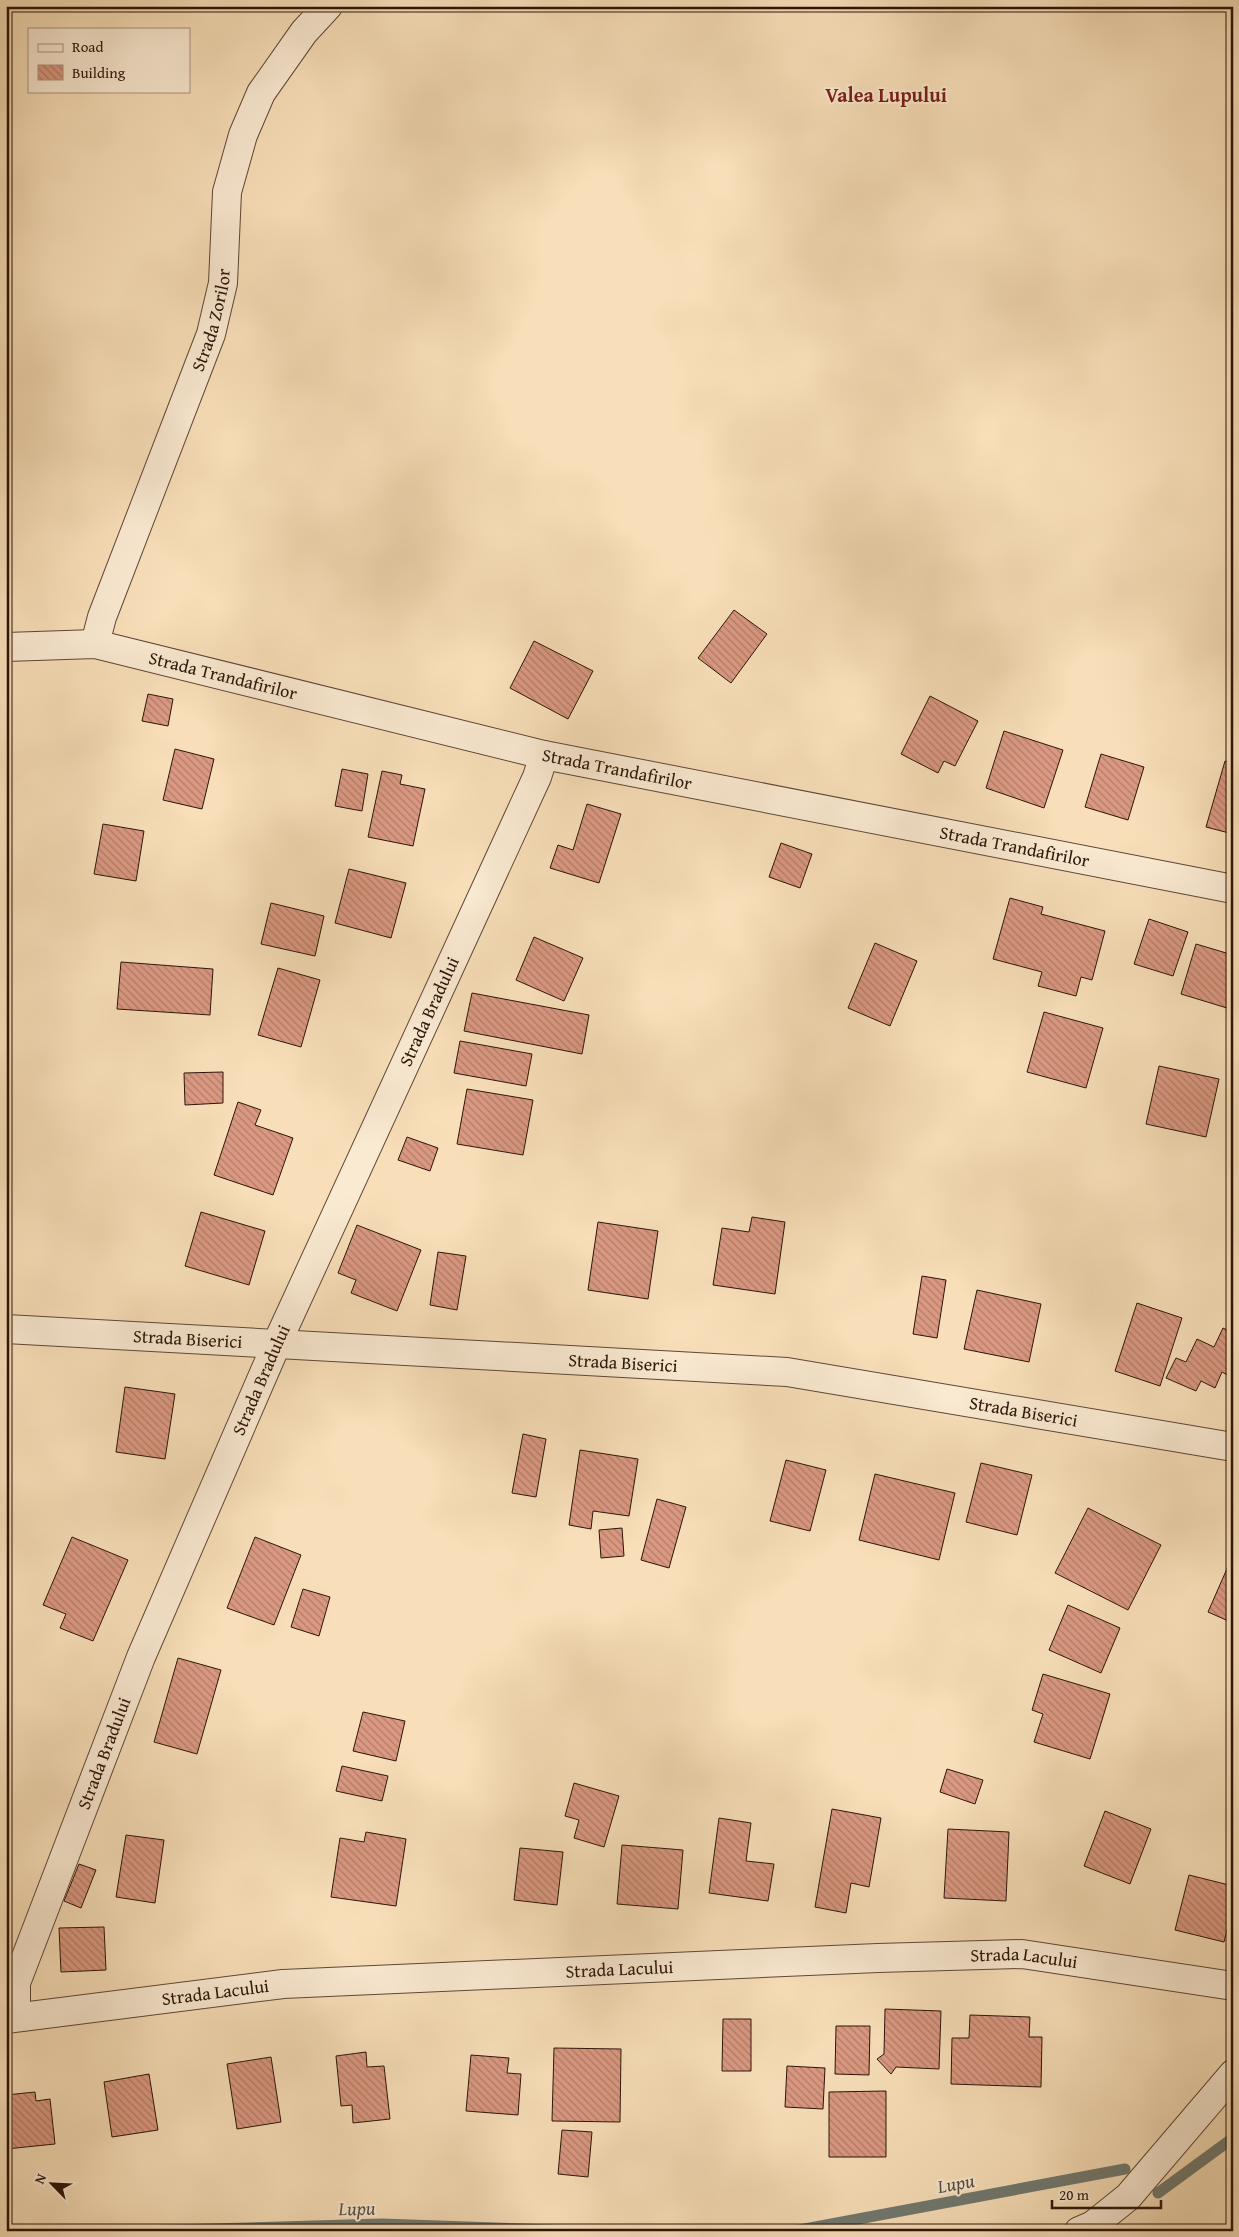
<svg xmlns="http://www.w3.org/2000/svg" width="1239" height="2237" font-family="'Gentium Book Plus',serif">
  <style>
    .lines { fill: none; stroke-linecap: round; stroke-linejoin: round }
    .stream { stroke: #707970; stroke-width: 11 }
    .building { fill: url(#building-back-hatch); stroke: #2c1409 }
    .street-casing { stroke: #5f4735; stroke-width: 30 }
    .street { stroke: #faead2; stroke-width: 28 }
    .labels { text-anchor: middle; stroke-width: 4; stroke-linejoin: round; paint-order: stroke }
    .street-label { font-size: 18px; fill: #2c1409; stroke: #faead2 }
    .water-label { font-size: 19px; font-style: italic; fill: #544f45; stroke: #faead2 }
    .quarter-label { font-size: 20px; font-weight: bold; fill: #7a1f14; stroke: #faead2 }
  </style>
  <defs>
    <pattern id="building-back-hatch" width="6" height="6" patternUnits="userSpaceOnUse" patternTransform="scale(1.25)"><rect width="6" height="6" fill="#db9982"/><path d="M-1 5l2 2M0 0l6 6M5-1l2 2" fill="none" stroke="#b27c69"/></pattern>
  </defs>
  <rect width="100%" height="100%" fill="#f8dfb9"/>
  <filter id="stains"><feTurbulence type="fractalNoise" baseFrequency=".004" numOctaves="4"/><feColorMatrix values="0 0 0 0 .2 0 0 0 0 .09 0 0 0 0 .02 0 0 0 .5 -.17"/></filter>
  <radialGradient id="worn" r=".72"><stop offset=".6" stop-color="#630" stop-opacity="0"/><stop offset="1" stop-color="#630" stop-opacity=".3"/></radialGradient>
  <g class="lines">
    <path class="stream" d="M1158,2193L1233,2138
      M139,2231L382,2224L577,2231
      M794,2231L1125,2169"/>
  </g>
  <path class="building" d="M734,610L767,634L731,683L698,658Z
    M534,641L593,671L568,719L510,688Z
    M148,694L173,699L168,726L142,721Z
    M930,696L978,721L955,766L944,761L938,773L901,754Z
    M1004,731L1063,750L1044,808L986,788Z
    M6,745H10V783H6Z
    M175,749L214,759L202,809L163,800Z
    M1101,754L1144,767L1128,820L1085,807Z
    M1225,761L1233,763V834L1206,827Z
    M342,769L368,774L362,811L335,806Z
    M382,771L402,775L400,784L425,789L413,846L368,837Z
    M587,804L621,814L599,883L550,868L558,845L573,850Z
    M103,824L144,831L136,881L94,874Z
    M781,843L812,854L800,888L769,877Z
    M349,869L406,883L391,938L335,923Z
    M1010,898L1043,907L1041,914L1105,931L1092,980L1081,977L1076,996L1038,986L1042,972L993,959Z
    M271,903L324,916L315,956L261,944Z
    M1149,919L1188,932L1173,976L1134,964Z
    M534,937L583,958L564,1001L516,980Z
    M875,943L917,961L890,1026L848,1008Z
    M1196,944L1233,955V988L1227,1008L1181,994Z
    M121,962L213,969L210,1015L117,1009Z
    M278,968L320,980L301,1047L258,1035Z
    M472,993L589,1015L582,1054L464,1031Z
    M1044,1012L1103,1028L1086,1088L1027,1072Z
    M460,1041L532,1054L526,1086L454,1073Z
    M1159,1066L1219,1079L1206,1137L1146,1124Z
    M223,1072V1103L185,1105L184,1073Z
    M467,1089L533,1100L523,1155L457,1144Z
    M238,1102L261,1110L255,1125L293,1138L273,1195L214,1175Z
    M407,1137L438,1148L430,1171L398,1160Z
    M201,1212L265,1231L249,1285L185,1266Z
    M752,1217L785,1222L775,1294L713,1285L722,1228L749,1232Z
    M598,1222L658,1231L648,1299L588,1290Z
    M357,1225L421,1250L397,1311L351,1293L356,1280L338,1273Z
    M438,1252L466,1256L457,1310L430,1305Z
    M922,1276L946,1280L937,1338L913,1334Z
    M977,1290L1041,1304L1029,1362L964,1349Z
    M1137,1303L1182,1318L1160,1386L1115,1371Z
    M1223,1328L1233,1333V1378L1222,1372L1215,1388L1201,1381L1196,1391L1166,1378L1176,1358L1186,1362L1197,1339L1214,1347Z
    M125,1387L175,1394L165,1459L116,1452Z
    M523,1434L546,1439L536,1497L512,1493Z
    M580,1450L638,1459L629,1516L593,1511L591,1529L569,1525Z
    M786,1460L826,1470L810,1531L770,1521Z
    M981,1463L1032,1475L1017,1535L966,1522Z
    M875,1474L955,1493L939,1560L859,1540Z
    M657,1499L686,1507L669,1568L641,1560Z
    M1088,1508L1161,1545L1128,1610L1055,1573Z
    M622,1528L624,1556L601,1558L599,1530Z
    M72,1537L128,1560L93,1641L60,1628L66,1614L43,1605Z
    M255,1537L301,1555L274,1625L227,1608Z
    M1233,1555V1623L1208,1612Z
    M303,1589L330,1597L319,1636L291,1627Z
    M1068,1605L1120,1628L1101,1673L1049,1650Z
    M178,1658L221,1670L197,1754L154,1742Z
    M1043,1674L1110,1694L1090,1759L1034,1742L1043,1714L1032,1710Z
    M363,1712L405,1721L396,1761L353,1751Z
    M342,1766L388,1776L382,1801L336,1791Z
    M947,1769L983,1780L975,1804L940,1792Z
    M574,1783L619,1796L604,1847L574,1838L579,1820L565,1816Z
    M832,1809L881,1818L869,1887L851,1883L846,1913L815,1907Z
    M1105,1811L1151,1829L1130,1884L1084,1866Z
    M719,1818L751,1823L746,1861L774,1864L768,1901L709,1893Z
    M948,1829L1009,1832L1006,1901L944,1898Z
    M366,1832L406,1839L396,1906L331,1897L340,1838L364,1842Z
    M126,1835L164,1840L155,1903L116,1897Z
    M622,1845L683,1850L678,1909L617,1904Z
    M520,1848L563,1852L557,1905L514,1900Z
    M79,1864L96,1870L81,1908L64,1901Z
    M1189,1875L1233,1886V1907L1224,1942L1175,1930Z
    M104,1927L106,1970L61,1972L59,1928Z
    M885,2009L941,2011L939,2069L896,2067L891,2074L877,2059L884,2054Z
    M970,2015L1030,2017L1029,2037H1042L1041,2087L951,2084L952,2038H969Z
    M723,2019H751V2071H722Z
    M836,2026H870L869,2075L835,2074Z
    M554,2048L621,2049L620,2122L552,2121Z
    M366,2052L367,2067L384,2066L390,2119L353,2123L352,2105L341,2106L336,2056Z
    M471,2055L509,2058L507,2073L521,2074L518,2115L466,2111Z
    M271,2057L281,2122L237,2129L227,2064Z
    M787,2066L825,2068L823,2109L785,2107Z
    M149,2074L158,2130L112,2137L104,2082Z
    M886,2091V2157H829V2092Z
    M35,2092L36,2101L50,2099L55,2144L6,2149V2095Z
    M562,2130L592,2132L588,2177L558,2174Z"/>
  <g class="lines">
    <defs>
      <g id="street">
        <path id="s1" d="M95,644L102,617L211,334L223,283L227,192L243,135L261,93L304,32L328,6"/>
        <path id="s2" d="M6,647L95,644L544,755L1233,889"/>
        <path id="s3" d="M6,1329L787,1372L1233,1447"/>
        <path id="s4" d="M16,2017V1983L141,1657L277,1343L537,777L544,755"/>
        <path id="s5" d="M6,2019L283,1984L878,1958L1022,1954L1233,1986"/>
        <path d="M1079,2231L1093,2225L1128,2197L1233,2074"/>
      </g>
    </defs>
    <use href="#street" class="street-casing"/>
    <use href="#street" class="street"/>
  </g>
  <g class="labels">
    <g class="street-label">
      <text dy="6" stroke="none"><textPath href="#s1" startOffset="345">Strada Zorilor</textPath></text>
      <text dy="6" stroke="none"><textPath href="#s2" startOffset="221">Strada Trandafirilor</textPath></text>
      <text dy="6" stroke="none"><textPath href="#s2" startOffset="626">Strada Trandafirilor</textPath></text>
      <text dy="6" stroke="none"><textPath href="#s2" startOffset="1031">Strada Trandafirilor</textPath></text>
      <text dy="6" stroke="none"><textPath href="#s4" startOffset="1090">Strada Bradului</textPath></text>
      <text dy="6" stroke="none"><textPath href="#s3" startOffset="182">Strada Biserici</textPath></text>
      <text dy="6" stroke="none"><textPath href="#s3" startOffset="618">Strada Biserici</textPath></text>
      <text dy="6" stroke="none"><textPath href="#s4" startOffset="685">Strada Bradului</textPath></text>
      <text dy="6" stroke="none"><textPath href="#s3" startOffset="1022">Strada Biserici</textPath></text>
      <text dy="6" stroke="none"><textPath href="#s4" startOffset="280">Strada Bradului</textPath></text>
      <text dy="6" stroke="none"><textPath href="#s5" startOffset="1021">Strada Lacului</textPath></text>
      <text dy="6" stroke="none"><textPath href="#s5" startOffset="616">Strada Lacului</textPath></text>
      <text dy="6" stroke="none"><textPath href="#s5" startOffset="211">Strada Lacului</textPath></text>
    </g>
    <g class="water-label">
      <text transform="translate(956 2183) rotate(-10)" y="7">Lupu</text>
      <text transform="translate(357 2208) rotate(-1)" y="7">Lupu</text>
    </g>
    <g class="quarter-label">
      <text x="886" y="102">Valea Lupului</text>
    </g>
  </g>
  <rect width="1239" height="2237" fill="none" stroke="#f8dfb9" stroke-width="25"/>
  <rect x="8" y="8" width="1224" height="2222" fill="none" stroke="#2c1409" stroke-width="2.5"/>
  <rect x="12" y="12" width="1214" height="2212" fill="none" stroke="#2c1409"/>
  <rect x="28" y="28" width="162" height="65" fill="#faead2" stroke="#a89482"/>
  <rect x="38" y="44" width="25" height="8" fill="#faead2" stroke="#a89482"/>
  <text x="72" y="52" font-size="15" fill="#2c1409">Road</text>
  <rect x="38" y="65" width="25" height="15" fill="url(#building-back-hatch)" stroke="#a89482"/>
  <text x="72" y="78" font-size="15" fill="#2c1409">Building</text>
  <g transform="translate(52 2184) rotate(294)" stroke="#faead2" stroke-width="4" paint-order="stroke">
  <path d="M0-4L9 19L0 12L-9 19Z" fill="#2c1409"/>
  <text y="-8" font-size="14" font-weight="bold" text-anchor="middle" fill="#2c1409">N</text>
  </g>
  <path d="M1052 2200v8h109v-8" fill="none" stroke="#2c1409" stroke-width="2.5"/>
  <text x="1059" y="2200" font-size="15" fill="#2c1409" stroke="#faead2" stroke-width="4" paint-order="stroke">20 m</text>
  <rect width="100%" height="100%" filter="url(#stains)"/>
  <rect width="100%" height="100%" fill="url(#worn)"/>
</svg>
